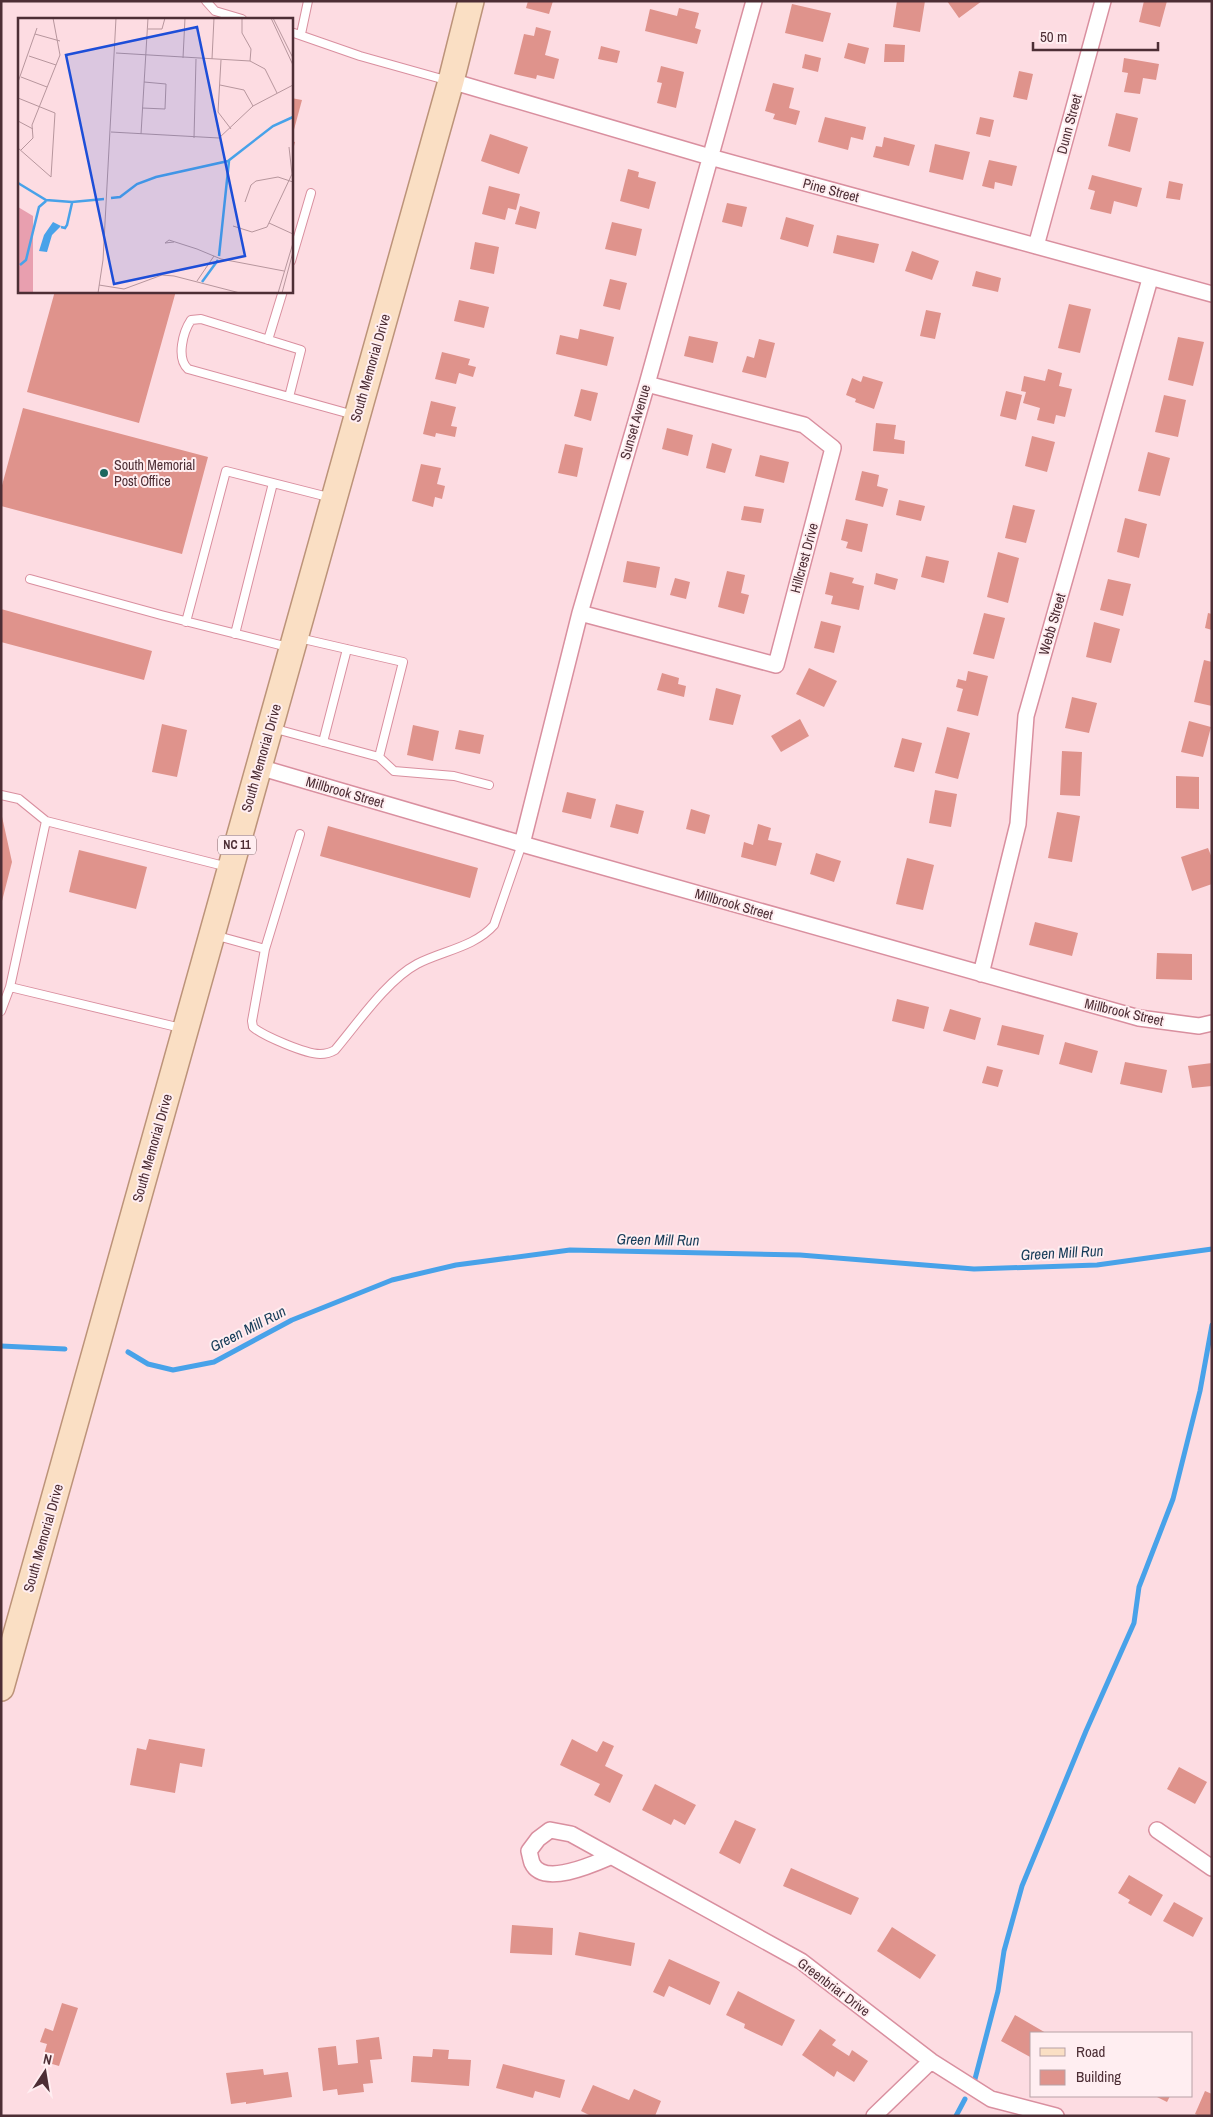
<svg xmlns="http://www.w3.org/2000/svg" width="1213" height="2117" font-family="'Archivo Narrow',sans-serif">
  <style>
    .lines { fill: none; stroke-linecap: round; stroke-linejoin: round }
    .stream { stroke: #48a2e9; stroke-width: 5 }
    .building { fill: #df938c }
    .lane-casing { stroke: #d98f9f; stroke-width: 10 }
    .street-casing { stroke: #d98f9f; stroke-width: 18 }
    .primary-casing { stroke: #bc9379; stroke-width: 28 }
    .lane { stroke: #fff; stroke-width: 8 }
    .street { stroke: #fff; stroke-width: 15 }
    .primary { stroke: #fadfc4; stroke-width: 25 }
    .poi-dot { fill: #1c675f; stroke: #ffeef1; stroke-width: 2 }
    .labels { text-anchor: middle; stroke-width: 4; stroke-linejoin: round; paint-order: stroke }
    .shield { fill: #ffeef1; stroke: #82686d; stroke-width: 1 }
    .shield-label { font-size: 12px; font-weight: bold; fill: #4d2e35 }
    .street-label { font-size: 14px; fill: #4d2e35; stroke: #ffeef1 }
    .poi-label { font-size: 14px; fill: #4d2e35; stroke: #ffeef1; text-anchor: start }
    .water-label { font-size: 15px; font-style: italic; fill: #163b58; stroke: #ffeef1 }
    .inset-river { fill: none; stroke: #48a2e9; stroke-width: 2.5 }
    .inset-road { fill: none; stroke: #b7969d; stroke-width: 1 }
    .view { fill: #1d4ed8; fill-opacity: 0.15; stroke: #1d4ed8; stroke-width: 2.5 }
    .inset-edge { fill: none; stroke: #4d2e35; stroke-width: 2.5 }
  </style>
  <rect width="100%" height="100%" fill="#fddce2"/>
  <g class="lines">
    <path class="stream" d="M1,1346L65,1349
      M128,1352L148,1364L173,1370L214,1362L292,1320L392,1280L456,1265L570,1250L800,1255L974,1269L1097,1265L1212,1249
      M975,2079L998,1991L1004,1951L1022,1886L1086,1731L1134,1623L1139,1587L1173,1499L1200,1391L1212,1325
      M956,2116L965,2099"/>
  </g>
  <path class="building" d="M528,1H553L549,14L526,8Z
    M897,1H925L920,32L893,27Z
    M947,1H982L959,18Z
    M1144,1H1167L1160,27L1139,22Z
    M792,4L831,13L823,42L785,33Z
    M679,8L699,13L695,28L701,30L697,44L645,31L650,9L677,16Z
    M536,27L551,31L545,55L559,59L554,79L537,75L536,79L514,74L524,34L534,36Z
    M848,43L869,48L865,64L844,58Z
    M885,44L905,45L904,62H884Z
    M601,46L620,51L617,63L598,59Z
    M805,54L821,58L818,72L802,68Z
    M1124,58L1159,64L1156,80L1143,78L1140,94L1124,92L1128,73L1122,72Z
    M661,66L684,72L676,108L657,103L662,83L657,82Z
    M1019,71L1033,74L1027,100L1013,97Z
    M773,83L794,88L789,108L800,111L796,125L773,119L775,114L765,111Z
    M291,98L302,100L292,137H291Z
    M1116,113L1138,118L1130,152L1108,146Z
    M825,117L866,127L863,140L851,137L848,150L818,142Z
    M980,117L994,120L990,137L976,134Z
    M490,134L528,147L519,174L481,161Z
    M884,137L915,145L909,166L873,157L876,146L882,147Z
    M291,141L295,142L292,154H291Z
    M935,144L970,152L963,180L929,172Z
    M989,160L1017,166L1012,186L995,182L994,189L982,186Z
    M628,169L639,172L638,177L656,182L649,209L620,201Z
    M1092,175L1142,188L1137,207L1114,201L1111,214L1090,209L1095,191L1088,189Z
    M1169,181L1183,184L1180,200L1166,198Z
    M489,186L520,194L516,210L508,208L505,220L482,214Z
    M727,203L747,207L742,227L722,222Z
    M520,206L540,212L536,229L515,224Z
    M786,217L814,225L808,247L780,239Z
    M612,222L642,229L636,256L605,249Z
    M837,235L879,244L874,263L833,253Z
    M475,242L499,247L494,274L470,269Z
    M912,251L939,261L932,280L905,271Z
    M976,271L1001,278L998,292L972,286Z
    M610,279L627,283L620,310L603,306Z
    M55,291H176L139,423L27,392Z
    M459,300L489,307L484,328L454,321Z
    M1069,304L1091,309L1080,353L1058,348Z
    M926,310L941,313L935,339L920,336Z
    M580,329L614,337L607,366L556,354L560,335L578,339Z
    M689,336L718,342L713,363L684,356Z
    M1178,337L1204,342L1193,386L1168,380Z
    M759,339L775,343L766,378L742,372L747,356L754,358Z
    M442,352L470,359L468,365L476,367L473,377L459,373L456,384L435,379Z
    M1048,369L1062,373L1059,386L1072,389L1065,417L1056,415L1054,424L1037,420L1040,408L1023,403L1026,392L1021,391L1024,376L1045,381Z
    M863,376L883,382L874,409L855,402L856,399L846,395L852,378L861,382Z
    M581,389L598,393L591,421L574,416Z
    M1006,391L1022,395L1016,420L1000,416Z
    M1164,395L1186,400L1178,437L1155,432Z
    M431,401L456,407L451,426L457,427L455,437L436,433L435,437L423,434Z
    M23,408L208,457L182,554L1,506V489Z
    M876,423L896,425L894,439L905,441L904,454L873,451Z
    M667,428L693,435L688,456L662,449Z
    M1032,436L1055,442L1047,472L1025,466Z
    M712,443L732,449L725,473L706,468Z
    M565,444L583,448L577,477L558,473Z
    M1148,452L1170,458L1160,496L1138,491Z
    M760,455L789,462L784,483L755,476Z
    M421,464L441,468L437,484L445,486L442,499L435,497L433,507L412,501Z
    M862,471L879,475L877,486L888,489L883,507L855,500Z
    M899,500L925,506L921,521L896,515Z
    M1013,505L1035,510L1026,543L1005,538Z
    M744,506L764,509L761,523L741,520Z
    M1125,518L1147,524L1139,558L1117,552Z
    M846,519L868,524L862,552L846,548L848,542L841,540Z
    M998,552L1019,558L1008,603L987,597Z
    M926,556L949,561L944,583L921,577Z
    M627,561L660,567L656,588L623,582Z
    M727,571L745,575L741,593L749,595L744,614L718,607Z
    M830,572L854,578L852,583L864,586L859,610L831,604L833,596L825,594Z
    M876,573L898,579L895,590L874,584Z
    M675,578L690,582L686,599L670,595Z
    M1108,579L1131,584L1123,616L1100,610Z
    M1,609L152,651L144,680L1,642Z
    M984,613L1005,618L994,659L973,654Z
    M1208,613L1212,614V630L1205,628Z
    M821,621L841,626L834,653L814,648Z
    M1094,622L1120,629L1111,663L1086,657Z
    M1204,660L1212,662V706L1194,702Z
    M809,668L837,681L824,707L796,694Z
    M968,671L988,676L978,716L957,711L963,689L956,687L958,679L966,681Z
    M662,673L679,678L678,684L686,686L684,697L657,690Z
    M716,688L741,695L733,725L709,720Z
    M1072,697L1097,703L1089,733L1065,728Z
    M800,719L809,736L781,752L771,736Z
    M1189,721L1211,727L1203,757L1181,752Z
    M162,724L187,730L177,777L152,772Z
    M413,725L439,731L433,761L407,755Z
    M947,727L970,733L958,779L935,773Z
    M459,730L484,735L480,754L455,749Z
    M902,738L922,743L914,772L894,767Z
    M1062,751L1082,752L1080,796L1060,795Z
    M1176,776L1199,777V809L1176,808Z
    M935,790L957,794L951,827L929,823Z
    M567,792L596,799L591,819L562,812Z
    M616,804L644,811L638,834L610,827Z
    M691,809L710,815L705,834L686,829Z
    M1,812L12,862L2,901H1Z
    M1057,812L1080,816L1072,862L1048,858Z
    M758,824L771,828L768,840L782,843L776,866L741,857L744,842L753,845Z
    M328,826L478,868L470,898L320,856Z
    M1208,848L1212,858V884L1192,891L1181,857Z
    M79,850L147,867L136,909L69,892Z
    M816,853L841,861L834,882L810,874Z
    M907,858L934,865L923,910L896,904Z
    M1035,922L1078,933L1072,956L1029,945Z
    M1157,953L1192,954V980L1156,979Z
    M897,999L929,1007L924,1029L892,1021Z
    M950,1009L981,1018L975,1040L943,1031Z
    M1002,1025L1044,1035L1039,1055L997,1045Z
    M1065,1042L1098,1051L1092,1073L1059,1064Z
    M1125,1062L1167,1070L1162,1093L1120,1084Z
    M1212,1063V1086L1192,1088L1188,1066Z
    M987,1066L1003,1070L998,1087L982,1083Z
    M149,1739L205,1749L202,1767L180,1763L175,1793L130,1785L137,1748L146,1750Z
    M572,1739L597,1752L603,1741L614,1746L605,1766L623,1775L610,1803L594,1795L600,1784L560,1765Z
    M1179,1767L1207,1782L1195,1804L1167,1789Z
    M655,1784L696,1805L685,1825L674,1819L671,1825L642,1810Z
    M735,1820L756,1829L740,1864L719,1853Z
    M791,1868L859,1898L851,1915L783,1886Z
    M1129,1875L1163,1895L1151,1916L1128,1903L1130,1900L1118,1893Z
    M1174,1902L1203,1918L1193,1937L1163,1921Z
    M512,1925L553,1928L552,1955L510,1953Z
    M892,1927L936,1955L920,1979L877,1951Z
    M579,1932L635,1943L631,1966L575,1955Z
    M669,1959L720,1982L710,2005L669,1986L664,1997L653,1992Z
    M738,1991L795,2020L782,2046L744,2028L745,2024L726,2015Z
    M62,2003L78,2008L59,2066L42,2061L47,2044L40,2042L45,2028L53,2031Z
    M1015,2015L1046,2033H1032V2058L1001,2041Z
    M820,2029L836,2040L832,2045L849,2056L852,2050L868,2061L854,2082L837,2071L834,2077L802,2055Z
    M379,2037L382,2059L370,2060L373,2083L363,2084L364,2092L338,2095L337,2089L323,2091L318,2048L336,2046L338,2065L358,2063L356,2040Z
    M433,2049L449,2050L448,2059L471,2060L469,2086L411,2082L413,2056L432,2057Z
    M503,2064L565,2080L560,2098L535,2091L533,2098L496,2088Z
    M263,2069L264,2075L288,2072L292,2097L246,2104V2102L231,2104L226,2073Z
    M593,2085L629,2100L634,2089L661,2101L655,2116H591L581,2111Z
    M1205,2091L1212,2094V2116H1200L1195,2114Z
    M1155,2096H1170L1167,2102Z"/>
  <g class="lines">
    <defs>
      <path id="lane" d="M206,1L215,11L242,19
        M291,32L360,56L449,81
        M301,34L308,1
        M291,261L311,193
        M268,340L283,291
        M289,397L301,350L201,319L191,320C183,332 176,358 188,369L354,415
        M30,579L161,615L288,647
        M186,622L226,471L332,498
        M235,634L273,483
        M272,728L379,757L403,662L299,638
        M323,742L347,649
        M379,757L394,771L454,776L489,785
        M1,795L19,799L46,821L228,867
        M46,821L10,987L181,1028
        M300,834L265,949L252,1021L253,1027C263,1036 306,1054 320,1054C326,1054 330,1053 335,1050C357,1024 387,980 417,964C442,951 475,947 494,925L522,844
        M214,935L265,949
        M1,1011L10,987"/>
      <path id="street" d="M451,81L710,157L1212,294
        M1036,246L1103,1
        M580,613L776,665L833,448L804,425L647,384
        M259,767L522,844L1139,1018L1199,1026L1212,1023
        M522,844L580,613L647,384L754,1
        M981,974L1018,824L1026,716L1150,279
        M1157,1830L1212,1868
        M610,1857C594,1864 543,1887 532,1863C531,1860 530,1855 529,1851L538,1839L550,1830L571,1834L801,1961L931,2061L991,2099L1056,2116
        M874,2116L931,2061"/>
      <path id="primary" d="M1,1688L451,81L471,1"/>
    </defs>
    <use href="#lane" class="lane-casing"/>
    <use href="#street" class="street-casing"/>
    <use href="#primary" class="primary-casing"/>
    <use href="#lane" class="lane"/>
    <use href="#street" class="street"/>
    <use href="#primary" class="primary"/>
  </g>
  <circle class="poi-dot" cx="104" cy="473" r="5"/>
  <g class="labels">
    <rect class="shield" x="218" y="835.5" width="38" height="19" rx="4"/>
    <g class="shield-label">
      <text x="237" y="849">NC 11</text>
    </g>
    <g class="street-label">
      <text transform="translate(1069 124) rotate(-75)" y="5">Dunn Street</text>
      <text transform="translate(831 190) rotate(15)" y="5">Pine Street</text>
      <text transform="translate(370 368) rotate(-74)" y="5">South Memorial Drive</text>
      <text transform="translate(635 422) rotate(-74)" y="5">Sunset Avenue</text>
      <text transform="translate(804 558) rotate(-75)" y="5">Hillcrest Drive</text>
      <text transform="translate(1052 624) rotate(-74)" y="5">Webb Street</text>
      <text transform="translate(261 758) rotate(-74)" y="5">South Memorial Drive</text>
      <text transform="translate(345 792) rotate(16)" y="5">Millbrook Street</text>
      <text transform="translate(734 904) rotate(16)" y="5">Millbrook Street</text>
      <text transform="translate(1124 1012) rotate(13)" y="5">Millbrook Street</text>
      <text transform="translate(152 1148) rotate(-74)" y="5">South Memorial Drive</text>
      <text transform="translate(43 1538) rotate(-74)" y="5">South Memorial Drive</text>
      <text transform="translate(834 1987) rotate(37)" y="5">Greenbriar Drive</text>
    </g>
    <g class="poi-label">
      <text x="114" y="470">South Memorial<tspan x="114" dy="16">Post Office</tspan></text>
    </g>
    <g class="water-label">
      <text transform="translate(658 1240) rotate(1)" y="5">Green Mill Run</text>
      <text transform="translate(1062 1253) rotate(-3)" y="5">Green Mill Run</text>
      <text transform="translate(248 1329) rotate(-27)" y="5">Green Mill Run</text>
    </g>
  </g>
  <g transform="translate(18 18)">
    <rect width="275" height="275" fill="#fddce2"/>
    <path d="M0,189L15,198V275H0Z" fill="#e89faf"/>
    <path d="M35,204L43,208L34,217L29,234L21,233L26,217Z" fill="#48a2e9"/>
    <path class="inset-river" d="M0,165L28,182L54,184L86,181M93,180L102,179L119,166L138,159L210,143L255,108L275,99M43,209L47,210L49,207L54,185M201,238L211,143M2,247L8,242L21,189L28,183M184,264L200,242"/>
    <path class="inset-road" d="M224,0V15L233,31L232,43M253,0L275,47M255,0L275,40M130,11H144L147,0M17,16L42,23M98,35L232,43L247,51L259,75M11,38L38,47M165,40L167,0M194,41L196,0M203,42L200,94L213,111M3,59L29,69M0,64L19,10M202,67L226,72L235,88M0,80L37,95L33,159L0,130M124,90L147,91L148,66L126,64M0,103L15,111M93,114L201,120L235,88L275,67M123,116L130,0M176,120L178,41M3,132L15,120L14,107L42,37L35,0M227,184L233,167L238,163L260,159L275,164M251,205L275,216M215,208L234,214L249,209L274,156L271,129M156,224L147,225L151,222L179,231L203,241L266,253M179,263L196,238M81,267L106,271L144,257L156,258L222,275M80,275L85,242L98,0M260,275L275,225M264,275L275,234"/>
    <path class="view" d="M179,9L227,238L96,266L48,37Z"/>
    <rect width="275" height="275" class="inset-edge"/>
  </g>
  <rect width="1213" height="2117" fill="none" stroke="#4d2e35" stroke-width="5"/>
  <rect x="1030" y="2032" width="162" height="65" fill="#ffeef1" stroke="#b8a1a6"/>
  <rect x="1040" y="2048" width="25" height="8" fill="#fadfc4" stroke="#b8a1a6"/>
  <text x="1076" y="2057" font-size="15" fill="#4d2e35">Road</text>
  <rect x="1040" y="2070" width="25" height="15" fill="#df938c" stroke="#b8a1a6"/>
  <text x="1076" y="2082" font-size="15" fill="#4d2e35">Building</text>
  <g transform="translate(45 2072) rotate(12)" stroke="#ffeef1" stroke-width="4" paint-order="stroke">
  <path d="M0-4L9 19L0 12L-9 19Z" fill="#4d2e35"/>
  <text y="-8" font-size="14" font-weight="bold" text-anchor="middle" fill="#4d2e35">N</text>
  </g>
  <path d="M1033 42v8h125v-8" fill="none" stroke="#4d2e35" stroke-width="2.5"/>
  <text x="1040" y="42" font-size="15" fill="#4d2e35" stroke="#ffeef1" stroke-width="4" paint-order="stroke">50 m</text>
</svg>
